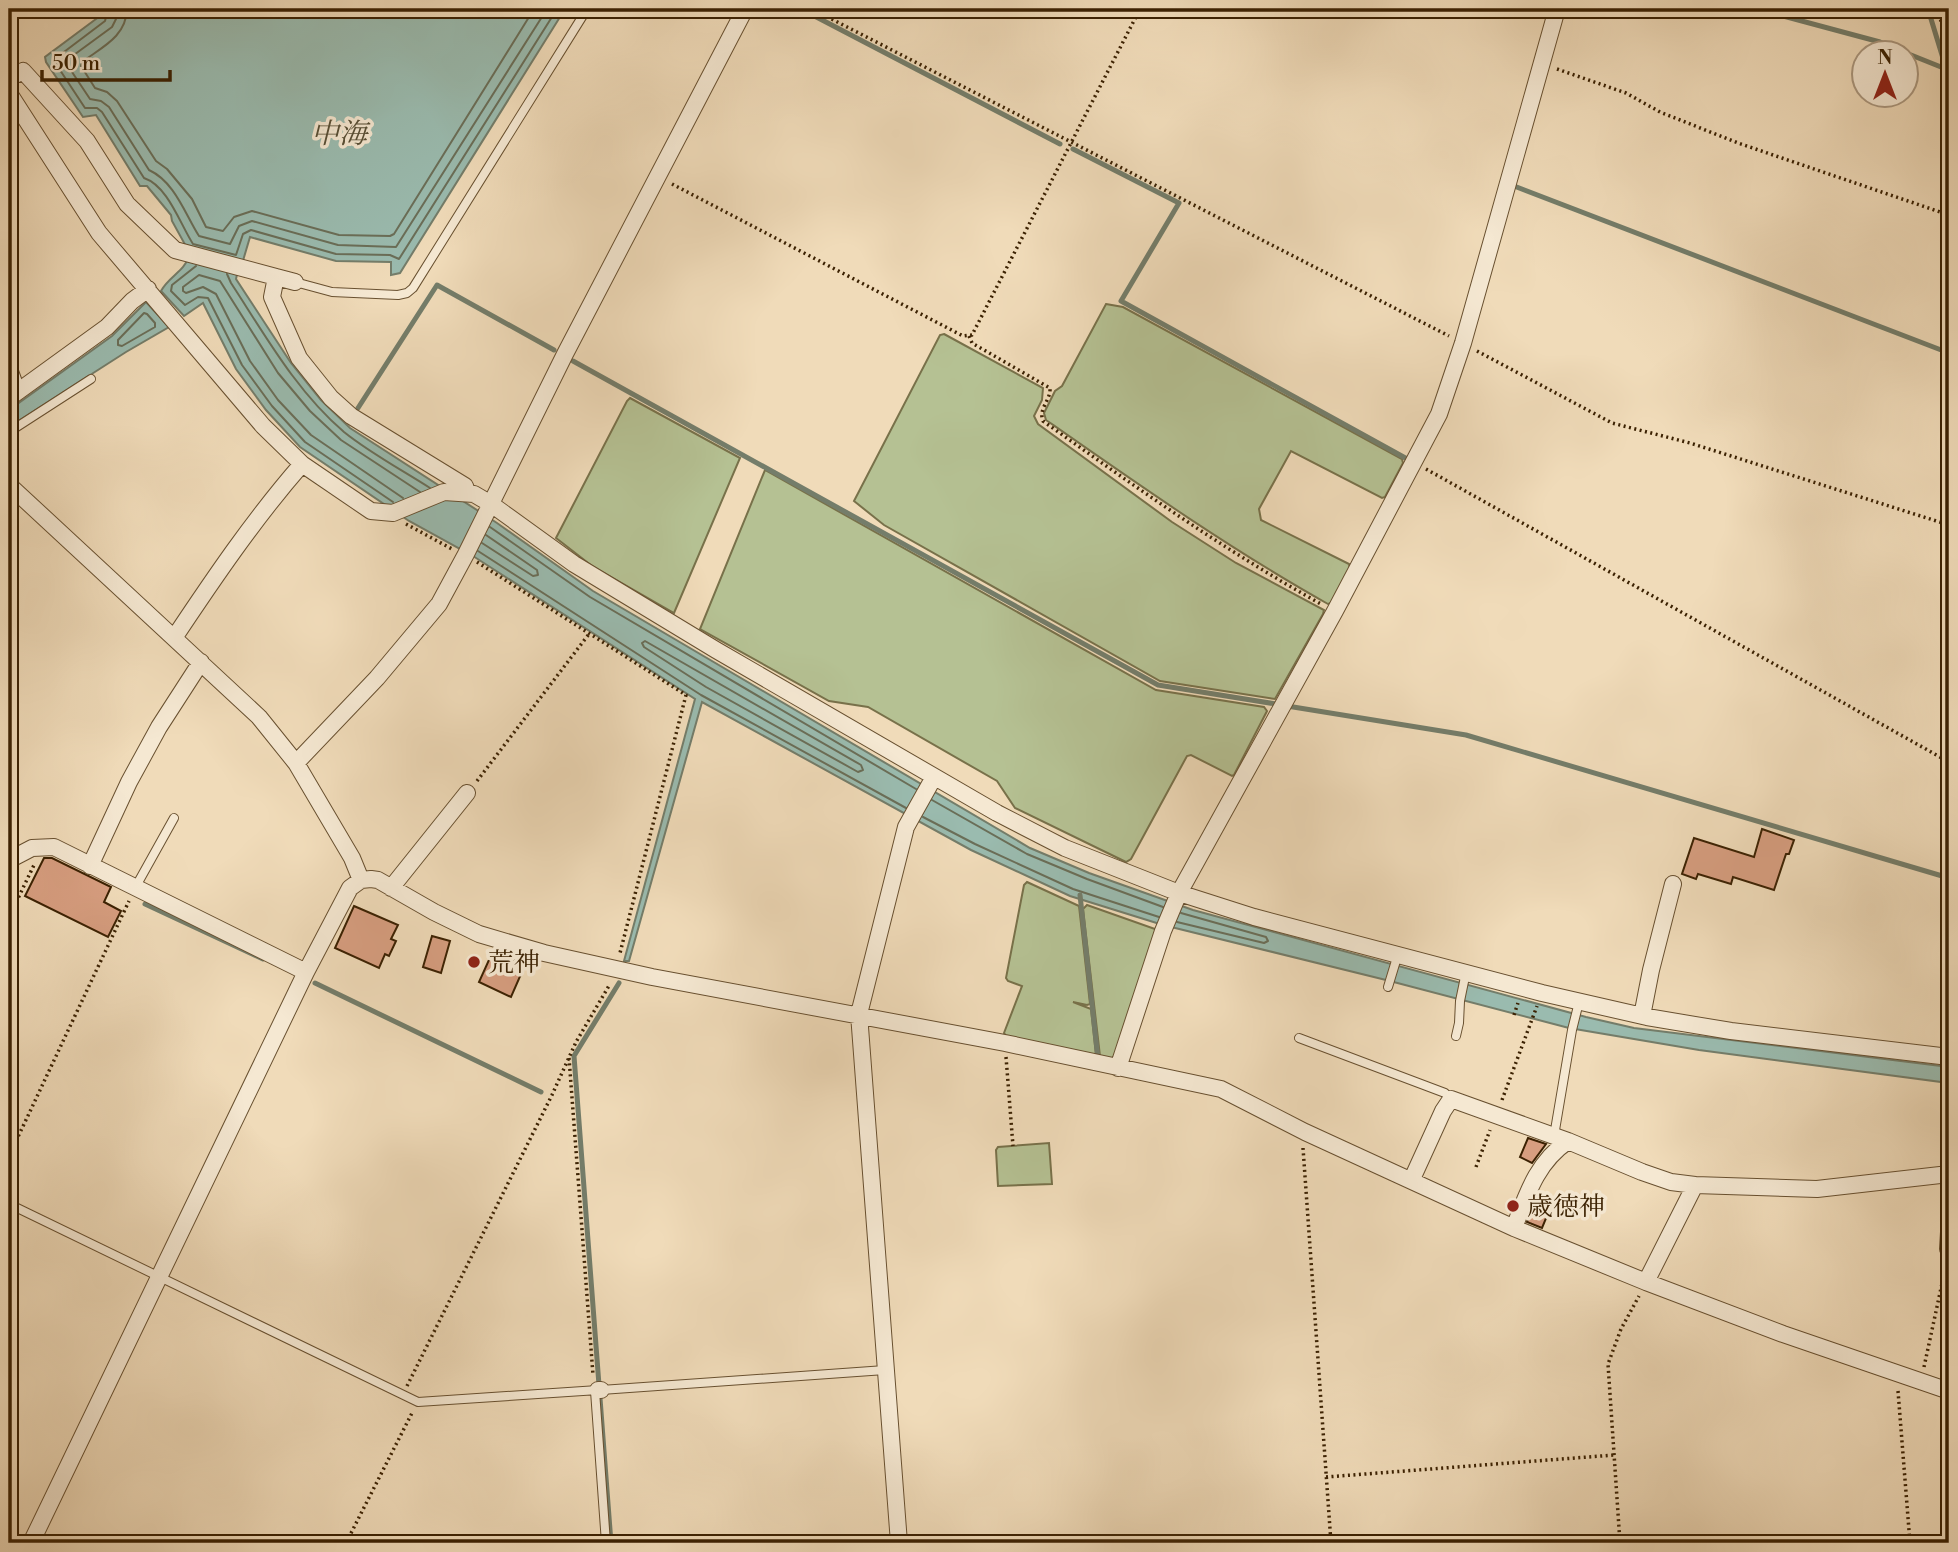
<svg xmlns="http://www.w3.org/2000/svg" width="1958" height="1552" font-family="'Libre Bodoni','Noto Serif JP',serif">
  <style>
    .green { fill: #b5c193; stroke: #78714a; stroke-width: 2 }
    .water { fill: #9abbaf; stroke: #747d6a; stroke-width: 2 }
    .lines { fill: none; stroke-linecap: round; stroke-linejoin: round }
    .shore { stroke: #6a6e58; stroke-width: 2 }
    .stream { stroke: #747d6a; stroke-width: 5 }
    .building { fill: #d79e80; stroke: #3b2102; stroke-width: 2 }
    .lane-casing { stroke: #685030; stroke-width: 10 }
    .street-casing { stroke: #685030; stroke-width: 18 }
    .path { stroke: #3b2102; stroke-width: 3.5; stroke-dasharray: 2 3.5; stroke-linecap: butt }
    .lane { stroke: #f5e8d2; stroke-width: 8 }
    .street { stroke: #f5e8d2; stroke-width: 16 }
    .poi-dot { fill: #8f2418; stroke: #f5e8d2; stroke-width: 2.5 }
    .labels { text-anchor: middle; stroke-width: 7; stroke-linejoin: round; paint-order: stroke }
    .poi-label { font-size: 26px; fill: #3b2102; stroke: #f5e8d2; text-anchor: start }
    .water-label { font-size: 28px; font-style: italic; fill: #584f36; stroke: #f5e8d2 }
  </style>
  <rect width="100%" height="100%" fill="#f0dbb9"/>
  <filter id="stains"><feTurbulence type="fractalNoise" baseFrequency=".00286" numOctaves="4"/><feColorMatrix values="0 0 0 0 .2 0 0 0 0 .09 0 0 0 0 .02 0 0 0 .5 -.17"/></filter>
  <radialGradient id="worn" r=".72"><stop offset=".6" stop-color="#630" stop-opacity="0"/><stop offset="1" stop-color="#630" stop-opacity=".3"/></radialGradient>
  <path class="green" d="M1106,304L1123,307L1402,459L1403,463L1385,497L1382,498L1291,451L1259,509L1261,520L1349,564L1350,569L1331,603L1328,604C1230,549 1139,485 1046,420L1044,413L1055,391L1062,386Z
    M944,334L1043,388L1042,400L1034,416L1038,424L1172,522L1236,563L1324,610L1323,614L1275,699L1160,681L884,525L854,501L940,335Z
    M630,398L740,458L674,613L592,566L556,538L627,401Z
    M765,470L1156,690L1264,707L1267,711L1234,775L1232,776L1191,755L1187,756L1131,859L1126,862L1015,808L997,781L868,707L829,701L700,629Z
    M1027,882L1079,906L1090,1004L1087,1005L1073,1002L1091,1009L1096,1055L1007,1037L1004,1033L1022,986L1008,981L1006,978L1024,885Z
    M1087,905L1155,929L1156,935L1116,1060L1100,1056L1083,909Z
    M1049,1143L1052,1184L998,1186L996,1150L998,1147Z"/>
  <path class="water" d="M101,9H565L400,273L391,275V262L336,261L250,237L242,264L188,250L172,221L171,215L147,186H140L96,115L83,117L46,62L45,57L100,16Z
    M189,256L238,270L236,279L291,363L321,400L350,428L497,523L593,591L1030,848L1089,873L1193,910L1586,1017L1634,1028L1949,1067V1083L1699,1050L1569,1028L1386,980L1163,925L1070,896L971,850L702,702L629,961H624L695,699L473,556L409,521L300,447L266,410L236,369L203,303L184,316L161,291C168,277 185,271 189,256Z
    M146,302L169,327L126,352L9,427V410L112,336Z"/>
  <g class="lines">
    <path class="shore" d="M108,9L105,21L56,58L54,61L85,108H97L102,112L144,178C168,186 180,224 193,244L236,255L243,234L251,230L336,254L390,255L399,259L557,9
      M117,9L116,19L112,27L67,60L66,63L90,99L101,101L109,107L149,170C175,182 185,214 199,236L230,244L239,226L252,221L338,245L396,247L547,9
      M127,9C126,37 102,47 82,62L81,66L95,88L107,92L117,101L156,161L167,169L192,199L206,227L223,231L234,217L252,211L339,235L390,236L394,234L534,9
      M196,266L172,285L171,291L185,305L198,297L208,298L242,365L272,406L305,442L393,502
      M227,274L231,283C265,335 296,391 344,432C370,453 402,470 430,488
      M144,313L147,314L155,323V327L122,346L118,345V340Z
      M403,498L311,435L278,400L250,361L216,294L203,287L186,293L183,291V287L199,275L220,281L278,373L310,411L341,440L420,492
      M490,527L590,597L916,789
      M482,543L533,576L538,575L537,570L486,535
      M478,551L701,695L906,808
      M645,641L861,765L863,770L858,772L706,687L644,647L642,643Z
      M932,800L1027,854L1087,879L1163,907
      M923,817L975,844L1073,889L1159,917
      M1177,922L1264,943L1268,941L1266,937L1181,913"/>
    <path class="stream" d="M801,9L1060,144
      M1757,9L1880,42L1905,52
      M1928,9L1949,78
      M1906,53L1946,69
      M1073,149L1179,203L1121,301L1409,460
      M1514,186L1949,353
      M573,361L1158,685L1276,704
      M358,408L437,285L554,350
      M1287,706L1466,735L1949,878
      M1080,895L1098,1059
      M145,904L263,959
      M315,983L541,1092
      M611,1543L574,1056L619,983"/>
  </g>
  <path class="building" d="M1762,829L1794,840L1789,854H1786L1774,890L1733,877L1731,884L1698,874L1696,879L1682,874L1694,838L1754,857Z
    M44,858H52L111,887L104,902L121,911L108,937L25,896Z
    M354,906L398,925L391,939L396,941L389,956L385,954L379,968L335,948Z
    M432,936L450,941L441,973L423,967Z
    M493,951L525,965L511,997L479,982Z
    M1528,1138L1546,1144L1532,1163L1520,1157Z
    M1539,1193L1554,1199L1542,1228L1527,1222Z"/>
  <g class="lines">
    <defs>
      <path id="lane" d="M295,282L332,292L398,295L407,293L413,288L587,9
        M9,357L21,390
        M9,432L91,379
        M135,888L174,818
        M1388,987L1398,954
        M1456,1036L1459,1023L1460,1001L1466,972
        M1299,1038L1445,1093L1451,1099
        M1554,1136L1572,1030L1579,1002
        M9,1204L418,1402L598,1390
        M601,1390L885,1370
        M595,1391L606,1543"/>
      <path id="street" d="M9,78L23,71L87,141L127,204L175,250L276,277L272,297L299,358L331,398L351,416L465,486L467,492
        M9,93L99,233L263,426L302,464L371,511L393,513L444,492L474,494L491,504L574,564L716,650L997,813L1065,848L1179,893L1254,917L1542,993L1647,1017L1731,1031L1949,1057
        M276,277L295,282
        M9,398L107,327L132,301L148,289
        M9,485L259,717L296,763L352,858L361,880
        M174,638C214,578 254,519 302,464
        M296,763L377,678L439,604L466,554L565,354L745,9
        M9,860L32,848L54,847L306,972
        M90,866L129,782L159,727L201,662
        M391,888L467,793
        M1642,1016L1651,970L1673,884
        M1118,1068L1163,931L1179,893L1335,611L1439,414L1463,343L1557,9
        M1412,1179L1443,1111L1451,1099L1568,1141L1642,1172L1671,1182L1695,1185
        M1514,1228C1527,1194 1537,1162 1568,1141
        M1948,1249L1949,1232
        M1646,1282L1695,1185L1817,1189L1949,1174
        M598,1390H601
        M31,1543L306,972L350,888L361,880L371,879L378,880L434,912L479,934L544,953L652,977L1005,1043L1221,1089L1305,1132L1514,1228L1646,1282L1783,1334L1949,1391
        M899,1543L859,1014L906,827L934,777"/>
    </defs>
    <use href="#lane" class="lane-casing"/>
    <use href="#street" class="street-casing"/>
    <path class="path" d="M812,9L1449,336
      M1937,9L1949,45
      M1557,69L1626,93L1660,112L1738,143L1949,215
      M672,184L963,336L972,335L1140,9
      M969,336L972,343L1050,388C1051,400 1038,409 1043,421C1134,486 1224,550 1321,604
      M1477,351L1612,423L1690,443L1949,525
      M1426,469L1949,762
      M406,524L452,549
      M477,562L686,695L620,953
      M477,781L589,634
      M9,784L16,789
      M9,917L34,865
      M1514,1015L1518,1003
      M1006,1057L1013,1146
      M569,1058L593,1375
      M1502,1100L1537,1006
      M1303,1148L1331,1543
      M9,1156L129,901
      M1476,1167L1490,1130
      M1924,1367L1946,1265
      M407,1386L552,1095L576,1042L610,984
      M1898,1391L1910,1543
      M1326,1477L1614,1455
      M346,1543L413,1411
      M1620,1543L1608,1364L1621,1329L1639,1296"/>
    <use href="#lane" class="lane"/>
    <use href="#street" class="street"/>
  </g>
  <g class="poi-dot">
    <circle cx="474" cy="962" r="7"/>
    <circle cx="1513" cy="1206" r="7"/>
  </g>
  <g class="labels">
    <g class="poi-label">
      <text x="488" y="971">荒神</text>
      <text x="1527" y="1215">歳徳神</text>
    </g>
    <g class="water-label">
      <text x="339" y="143">中海</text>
    </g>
  </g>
  <rect width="1958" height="1552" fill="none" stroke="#f0dbb9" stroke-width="35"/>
  <rect x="10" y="10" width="1937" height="1531" fill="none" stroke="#3b2102" stroke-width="3.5"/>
  <rect x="18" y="18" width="1923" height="1517" fill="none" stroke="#3b2102" stroke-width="2"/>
  <g transform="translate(1885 74)"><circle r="33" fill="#f5e8d2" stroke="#ab987f" stroke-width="2"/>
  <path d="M0-5L12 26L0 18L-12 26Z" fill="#8f2418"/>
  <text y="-10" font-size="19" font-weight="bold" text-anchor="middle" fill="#3b2102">N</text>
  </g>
  <path d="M42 70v10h128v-10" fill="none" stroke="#3b2102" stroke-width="3.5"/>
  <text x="52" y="70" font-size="21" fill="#3b2102" stroke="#f5e8d2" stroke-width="5" paint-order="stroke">50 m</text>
  <rect width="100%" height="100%" filter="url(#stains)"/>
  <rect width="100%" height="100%" fill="url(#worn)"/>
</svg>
